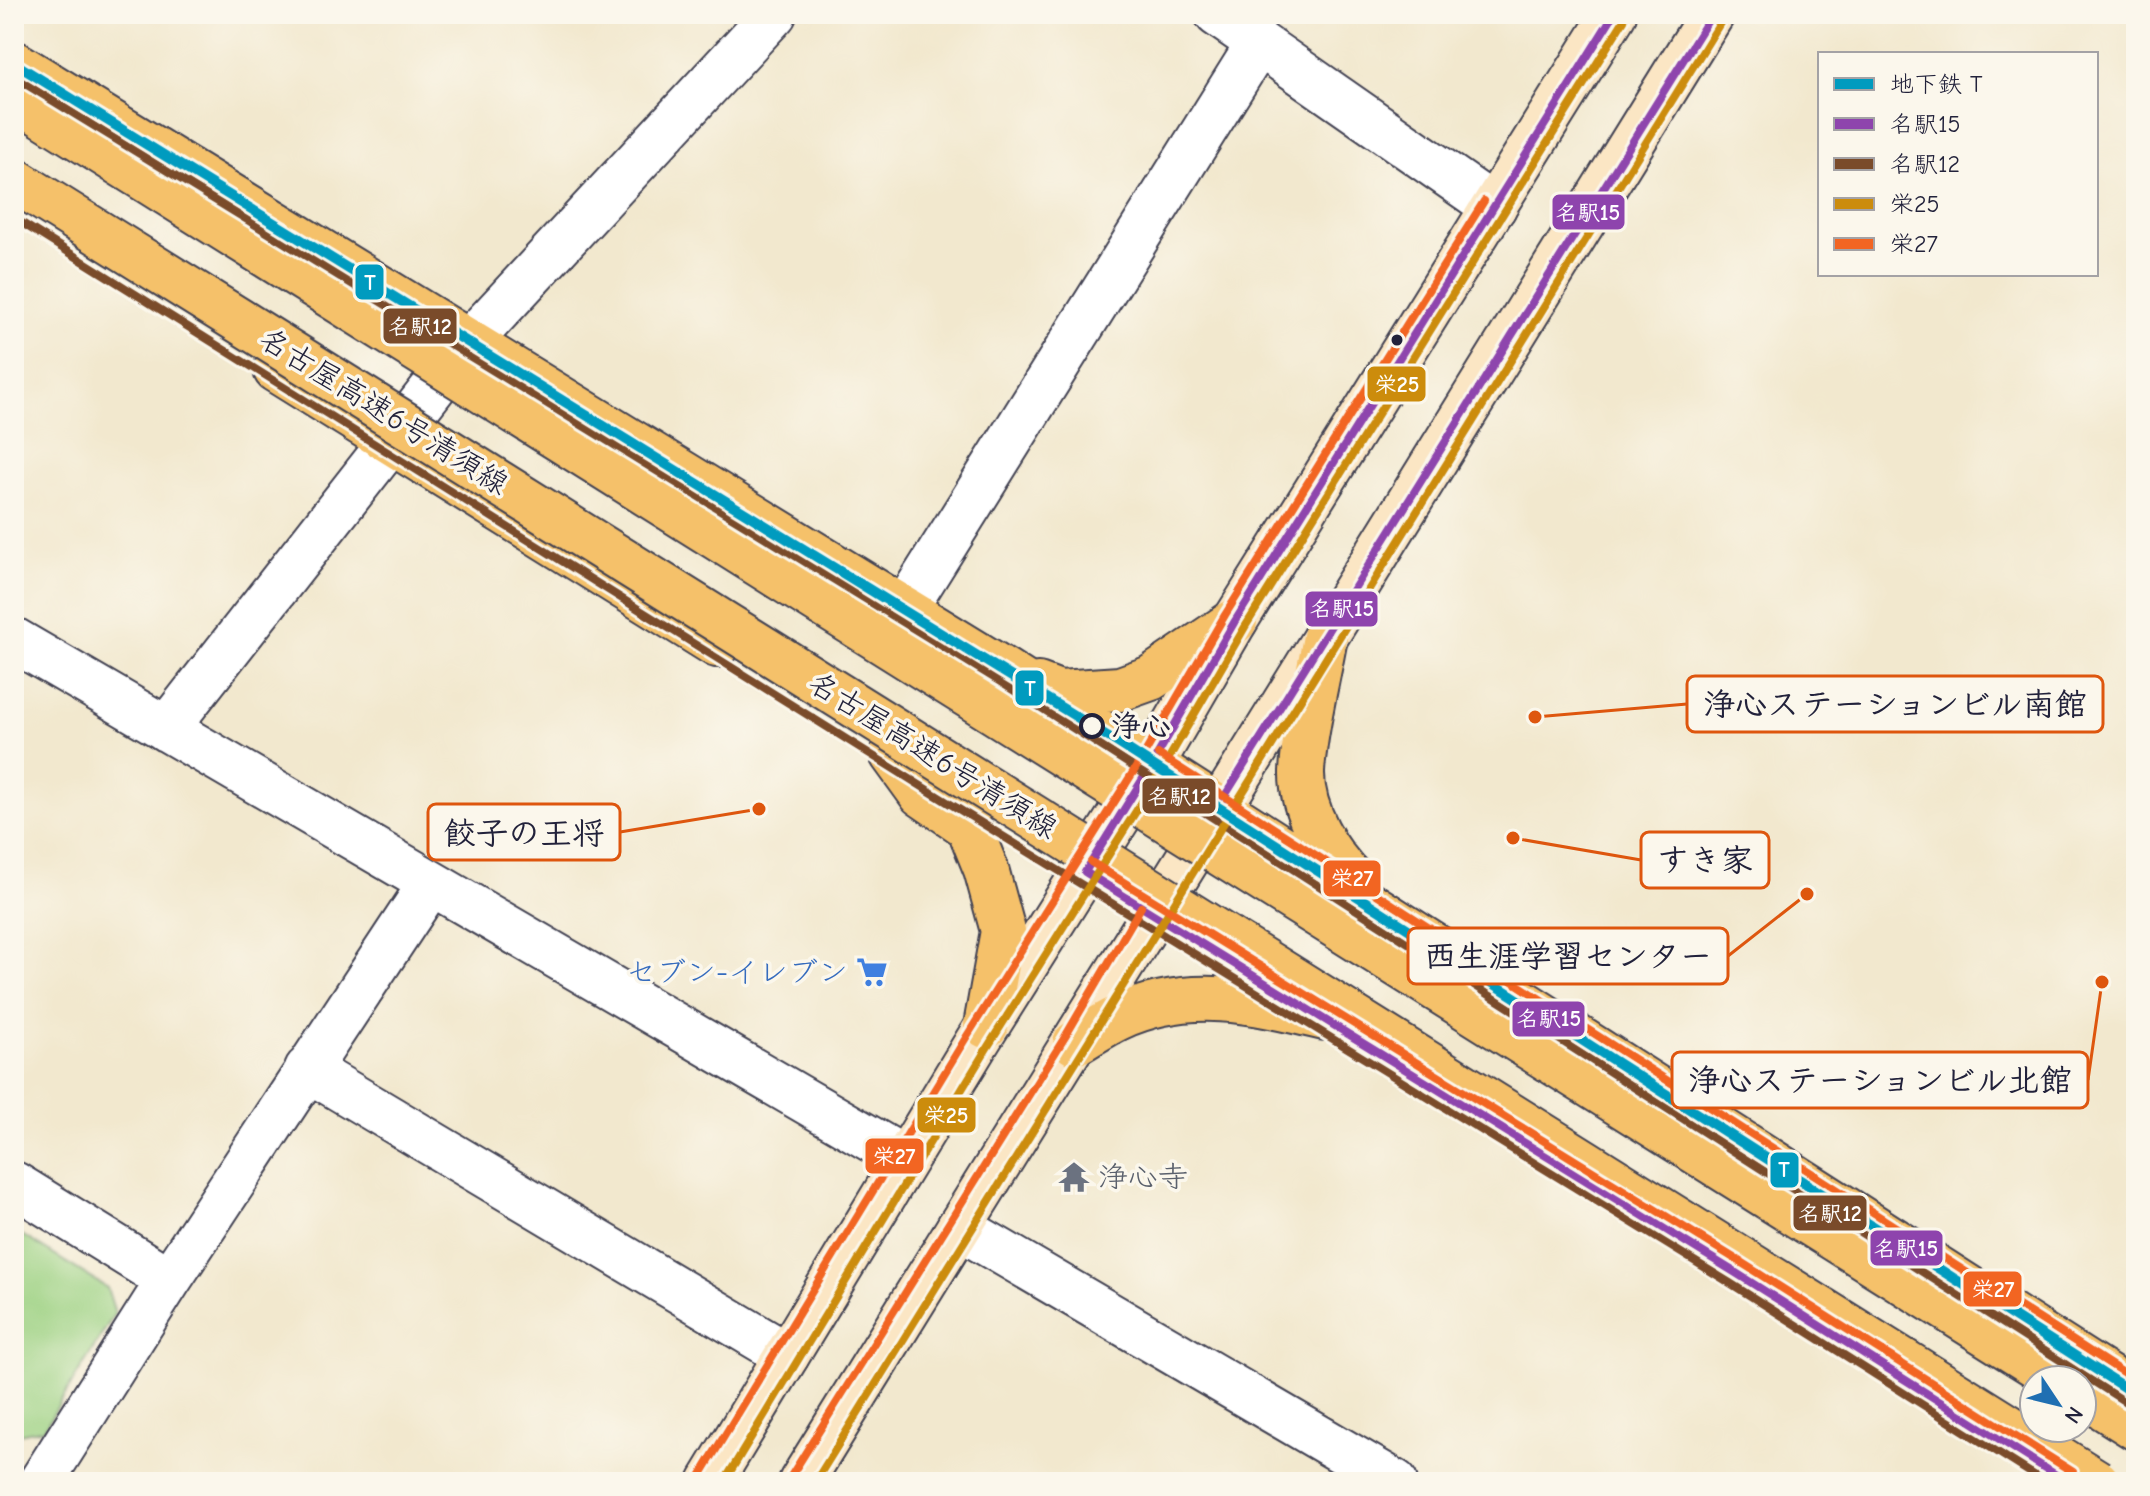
<svg xmlns="http://www.w3.org/2000/svg" width="2150" height="1496" font-family="'Comic Neue','Klee One',sans-serif">
  <style>
    .green { fill: #9cd182; stroke: #5f7a5e; stroke-width: 2 }
    .lines { fill: none; stroke-linecap: round; stroke-linejoin: round }
    .street-casing { stroke: #414051; stroke-width: 48 }
    .secondary-casing { stroke: #414051; stroke-width: 48 }
    .primary-casing { stroke: #414051; stroke-width: 48 }
    .highway-casing { stroke: #414051; stroke-width: 48 }
    .street { stroke: #fff; stroke-width: 44 }
    .secondary { stroke: #fbe6c4; stroke-width: 44 }
    .primary { stroke: #f5c16b; stroke-width: 44 }
    .highway { stroke: #f5c16b; stroke-width: 44 }
    .highway-bridge-casing { stroke: #414051; stroke-width: 48; stroke-linecap: butt }
    .highway-bridge { stroke: #f5c16b; stroke-width: 44 }
    .bus-1-casing { stroke: #fbf7ec; stroke-width: 14 }
    .bus-2-casing { stroke: #fbf7ec; stroke-width: 14 }
    .bus-3-casing { stroke: #fbf7ec; stroke-width: 14 }
    .bus-4-casing { stroke: #fbf7ec; stroke-width: 14 }
    .bus-1 { stroke: #8e44ad; stroke-width: 8 }
    .bus-2 { stroke: #7a4b2a; stroke-width: 8 }
    .bus-3 { stroke: #cc8c0c; stroke-width: 8 }
    .bus-4 { stroke: #f26522; stroke-width: 8 }
    .metro-1-casing { stroke: #fbf7ec; stroke-width: 16 }
    .metro-1 { stroke: #009bbf; stroke-width: 10 }
    .bus-dot { fill: #22223b; stroke: #fbf7ec; stroke-width: 3 }
    .stop-dot { fill: #fbf7ec; stroke: #22223b; stroke-width: 4 }
    .labels { text-anchor: middle; stroke-width: 7; stroke-linejoin: round; paint-order: stroke }
    .street-label { font-size: 30px; fill: #22223b; stroke: #fbf7ec }
    .stop-label { font-size: 30px; font-weight: bold; fill: #22223b; stroke: #fbf7ec; text-anchor: start }
    .shop-label { font-size: 30px; fill: #366cbe; stroke: #fbf7ec; text-anchor: end }
    .worship-label { font-size: 30px; fill: #5b616d; stroke: #fbf7ec; text-anchor: start }
    .leader { fill: none; stroke: #de560e; stroke-width: 3 }
    .callout-dot { fill: #de560e; stroke: #fbf7ec; stroke-width: 3 }
    .callout { fill: #fbf7ec; stroke: #de560e; stroke-width: 3 }
    .callout-label { font-size: 32px; text-anchor: middle; font-weight: bold; fill: #22223b }
    .line-badge { stroke: #fbf7ec; stroke-width: 3 }
    .badge-label { font-size: 22px; text-anchor: middle; font-weight: bold; fill: #fff }
  </style>
  <rect width="100%" height="100%" fill="#fbf7ec"/>
  <filter id="ink" filterUnits="userSpaceOnUse"><feTurbulence type="fractalNoise" baseFrequency=".0125" numOctaves="2"/><feDisplacementMap in="SourceGraphic" scale="16" xChannelSelector="R" yChannelSelector="G"/><feConvolveMatrix kernelMatrix="1 2 1 2 8 2 1 2 1" color-interpolation-filters="sRGB"/></filter>
  <filter id="wash" filterUnits="userSpaceOnUse"><feTurbulence type="fractalNoise" baseFrequency=".006" numOctaves="4" result="noise"/><feDisplacementMap in="SourceGraphic" scale="32" xChannelSelector="R" yChannelSelector="G"/><feGaussianBlur stdDeviation="1.8" result="paint"/><feColorMatrix in="noise" values="0 0 0 0 0 0 0 0 0 0 0 0 0 0 0 0 0 1.4 0 .05"/><feComposite in="paint" operator="in"/></filter>
  <g filter="url(#wash)">
    <rect width="100%" height="100%" fill="#f2e8ce"/>
    <path class="green" d="M14,1230L107,1288L115,1313L44,1429L14,1435Z"/>
  </g>
  <g filter="url(#ink)">
    <g class="lines">
      <defs>
        <path id="street" d="M1217,14L1494,207
          M904,610L1259,43
          M14,640L905,1159
          M166,729L469,342L774,14
          M307,1069L787,1355
          M14,1184L169,1280
          M959,1227L1395,1482
          M41,1482L169,1280L431,883"/>
        <path id="secondary" d="M710,1482L977,1042L1152,764L1235,621L1614,14
          M801,1482L1712,14"/>
        <path id="primary" d="M14,63L1005,671L2136,1395
          M276,370L717,645
          M1325,637C1318,678 1304,731 1302,772C1301,811 1327,855 1355,882
          M1038,685L1059,693L1120,689L1151,678L1235,621
          M892,754L921,794L969,827L986,869L1003,931L986,1026
          M1075,1043C1089,1035 1103,1025 1118,1018C1188,985 1254,1001 1325,1018"/>
        <path id="highway" d="M2082,1394L2136,1428"/>
      </defs>
      <use href="#street" class="street-casing"/>
      <use href="#secondary" class="secondary-casing"/>
      <use href="#primary" class="primary-casing"/>
      <use href="#highway" class="highway-casing"/>
      <use href="#street" class="street"/>
      <use href="#secondary" class="secondary"/>
      <use href="#primary" class="primary"/>
      <use href="#highway" class="highway"/>
      <defs>
        <path id="highway-bridge" d="M14,97L2060,1380
          M14,180L2097,1482"/>
      </defs>
      <use href="#highway-bridge" class="highway-bridge-casing"/>
      <use href="#highway-bridge" class="highway-bridge"/>
      <defs>
        <path id="bus-1" d="M1218,807L2136,1395
          M1218,807L1712,14
          M1085,872L1736,1273L2067,1482
          M1085,872L1152,764L1235,621L1614,14"/>
        <path id="bus-2" d="M14,77L999,681L2130,1405
          M14,218L926,789L1730,1283L2045,1482"/>
        <path id="bus-3" d="M724,1482L987,1048L1162,770L1245,627L1624,20
          M815,1482L1722,20"/>
        <path id="bus-4" d="M1158,754L2136,1381
          M1091,862L1742,1263L2073,1472
          M700,1476L967,1036L1142,758L1225,615L1484,201
          M791,1476L1065,1037L1141,907"/>
      </defs>
      <use href="#bus-1" class="bus-1-casing"/>
      <use href="#bus-2" class="bus-2-casing"/>
      <use href="#bus-3" class="bus-3-casing"/>
      <use href="#bus-4" class="bus-4-casing"/>
      <use href="#bus-1" class="bus-1"/>
      <use href="#bus-2" class="bus-2"/>
      <use href="#bus-3" class="bus-3"/>
      <use href="#bus-4" class="bus-4"/>
      <defs>
        <path id="metro-1" d="M14,63L1093,727L2136,1395"/>
      </defs>
      <use href="#metro-1" class="metro-1-casing"/>
      <use href="#metro-1" class="metro-1"/>
    </g>
  </g>
  <defs>
    <symbol id="supermarket-bare" viewBox="-9 -9 18 18"><path d="M-6-5.5h2.5l.6 2H6L4.5 2H-2.5L-4.4-4H-6ZM-1.5 3.2a1.3 1.3 0 1 0 .1 0ZM3 3.2a1.3 1.3 0 1 0 .1 0Z" fill="#3f7fe0" stroke="#fbf7ec" stroke-width="2.5" paint-order="stroke"/></symbol>
    <symbol id="temple-bare" viewBox="-9 -9 18 18"><path d="M0-6L5-2H3V0L6.5 2.5H4V6H1.5V3h-3V6H-4V2.5H-6.5L-3 0V-2H-5Z" fill="#6b7280" stroke="#fbf7ec" stroke-width="2.5" paint-order="stroke"/></symbol>
  </defs>
  <g fill-rule="evenodd">
    <use href="#supermarket-bare" x="850" y="950" width="44" height="44"/>
    <use href="#temple-bare" x="1052" y="1155" width="44" height="44"/>
  </g>
  <circle class="bus-dot" cx="1397" cy="340" r="7"/>
  <circle class="stop-dot" cx="1092" cy="726" r="11"/>
  <g class="labels">
    <g class="street-label">
      <text transform="translate(384 411) rotate(32)" y="10">名古屋高速6号清須線</text>
      <text transform="translate(933 755) rotate(32)" y="10">名古屋高速6号清須線</text>
    </g>
    <g class="stop-label">
      <text x="1111" y="736">浄心</text>
    </g>
    <g class="shop-label">
      <text x="848" y="982">セブン-イレブン</text>
    </g>
    <g class="worship-label">
      <text x="1098" y="1187">浄心寺</text>
    </g>
  </g>
  <path class="leader" d="M1535 717L1687 704M759 809L620 832M1513 838L1641 860M1807 894L1728 956M2102 982L2088 1080"/>
  <g class="callout-dot">
    <circle cx="1535" cy="717" r="8"/>
    <circle cx="759" cy="809" r="8"/>
    <circle cx="1513" cy="838" r="8"/>
    <circle cx="1807" cy="894" r="8"/>
    <circle cx="2102" cy="982" r="8"/>
  </g>
  <g class="callout">
    <rect x="1687" y="676" width="416" height="56" rx="8"/>
    <rect x="428" y="804" width="192" height="56" rx="8"/>
    <rect x="1641" y="832" width="128" height="56" rx="8"/>
    <rect x="1408" y="928" width="320" height="56" rx="8"/>
    <rect x="1672" y="1052" width="416" height="56" rx="8"/>
  </g>
  <g class="callout-label">
    <text x="1895" y="715">浄心ステーションビル南館</text>
    <text x="524" y="844">餃子の王将</text>
    <text x="1705" y="871">すき家</text>
    <text x="1568" y="967">西生涯学習センター</text>
    <text x="1880" y="1091">浄心ステーションビル北館</text>
  </g>
  <g class="line-badge">
    <rect x="1551" y="193" width="75" height="38" rx="8" fill="#8e44ad"/>
    <rect x="354" y="263" width="31" height="38" rx="8" fill="#009bbf"/>
    <rect x="382" y="307" width="76" height="38" rx="8" fill="#7a4b2a"/>
    <rect x="1366" y="365" width="61" height="38" rx="8" fill="#cc8c0c"/>
    <rect x="1304" y="590" width="75" height="38" rx="8" fill="#8e44ad"/>
    <rect x="1014" y="669" width="31" height="38" rx="8" fill="#009bbf"/>
    <rect x="1141" y="777" width="76" height="38" rx="8" fill="#7a4b2a"/>
    <rect x="1322" y="859" width="60" height="39" rx="8" fill="#f26522"/>
    <rect x="1511" y="1000" width="75" height="38" rx="8" fill="#8e44ad"/>
    <rect x="916" y="1096" width="61" height="38" rx="8" fill="#cc8c0c"/>
    <rect x="864" y="1137" width="61" height="38" rx="8" fill="#f26522"/>
    <rect x="1769" y="1151" width="31" height="38" rx="8" fill="#009bbf"/>
    <rect x="1792" y="1194" width="76" height="38" rx="8" fill="#7a4b2a"/>
    <rect x="1869" y="1229" width="75" height="38" rx="8" fill="#8e44ad"/>
    <rect x="1962" y="1270" width="61" height="38" rx="8" fill="#f26522"/>
  </g>
  <g class="badge-label">
    <text x="1588" y="220">名駅15</text>
    <text x="370" y="290">T</text>
    <text x="420" y="334">名駅12</text>
    <text x="1397" y="392">栄25</text>
    <text x="1342" y="616">名駅15</text>
    <text x="1030" y="696">T</text>
    <text x="1179" y="804">名駅12</text>
    <text x="1352" y="886">栄27</text>
    <text x="1549" y="1026">名駅15</text>
    <text x="946" y="1123">栄25</text>
    <text x="894" y="1164">栄27</text>
    <text x="1784" y="1177">T</text>
    <text x="1830" y="1221">名駅12</text>
    <text x="1906" y="1256">名駅15</text>
    <text x="1993" y="1297">栄27</text>
  </g>
  <rect width="2150" height="1496" fill="none" stroke="#fbf7ec" stroke-width="48"/>
  <rect x="1818" y="52" width="280" height="224" fill="#fbf7ec" stroke="#a4a2a5" stroke-width="2"/>
  <rect x="1834" y="78" width="40" height="12" fill="#009bbf" stroke="#a4a2a5" stroke-width="2"/>
  <text x="1890" y="92" font-size="24" fill="#22223b">地下鉄 T</text>
  <rect x="1834" y="118" width="40" height="12" fill="#8e44ad" stroke="#a4a2a5" stroke-width="2"/>
  <text x="1890" y="132" font-size="24" fill="#22223b">名駅15</text>
  <rect x="1834" y="158" width="40" height="12" fill="#7a4b2a" stroke="#a4a2a5" stroke-width="2"/>
  <text x="1890" y="172" font-size="24" fill="#22223b">名駅12</text>
  <rect x="1834" y="198" width="40" height="12" fill="#cc8c0c" stroke="#a4a2a5" stroke-width="2"/>
  <text x="1890" y="212" font-size="24" fill="#22223b">栄25</text>
  <rect x="1834" y="238" width="40" height="12" fill="#f26522" stroke="#a4a2a5" stroke-width="2"/>
  <text x="1890" y="252" font-size="24" fill="#22223b">栄27</text>
  <g transform="translate(2058 1404) rotate(125)"><circle r="38" fill="#fbf7ec" stroke="#a4a2a5" stroke-width="2"/>
  <path d="M0-6L14 30L0 20L-14 30Z" fill="#1f6fb2"/>
  <text y="-12" font-size="22" font-weight="bold" text-anchor="middle" fill="#22223b">N</text>
  </g>
</svg>
